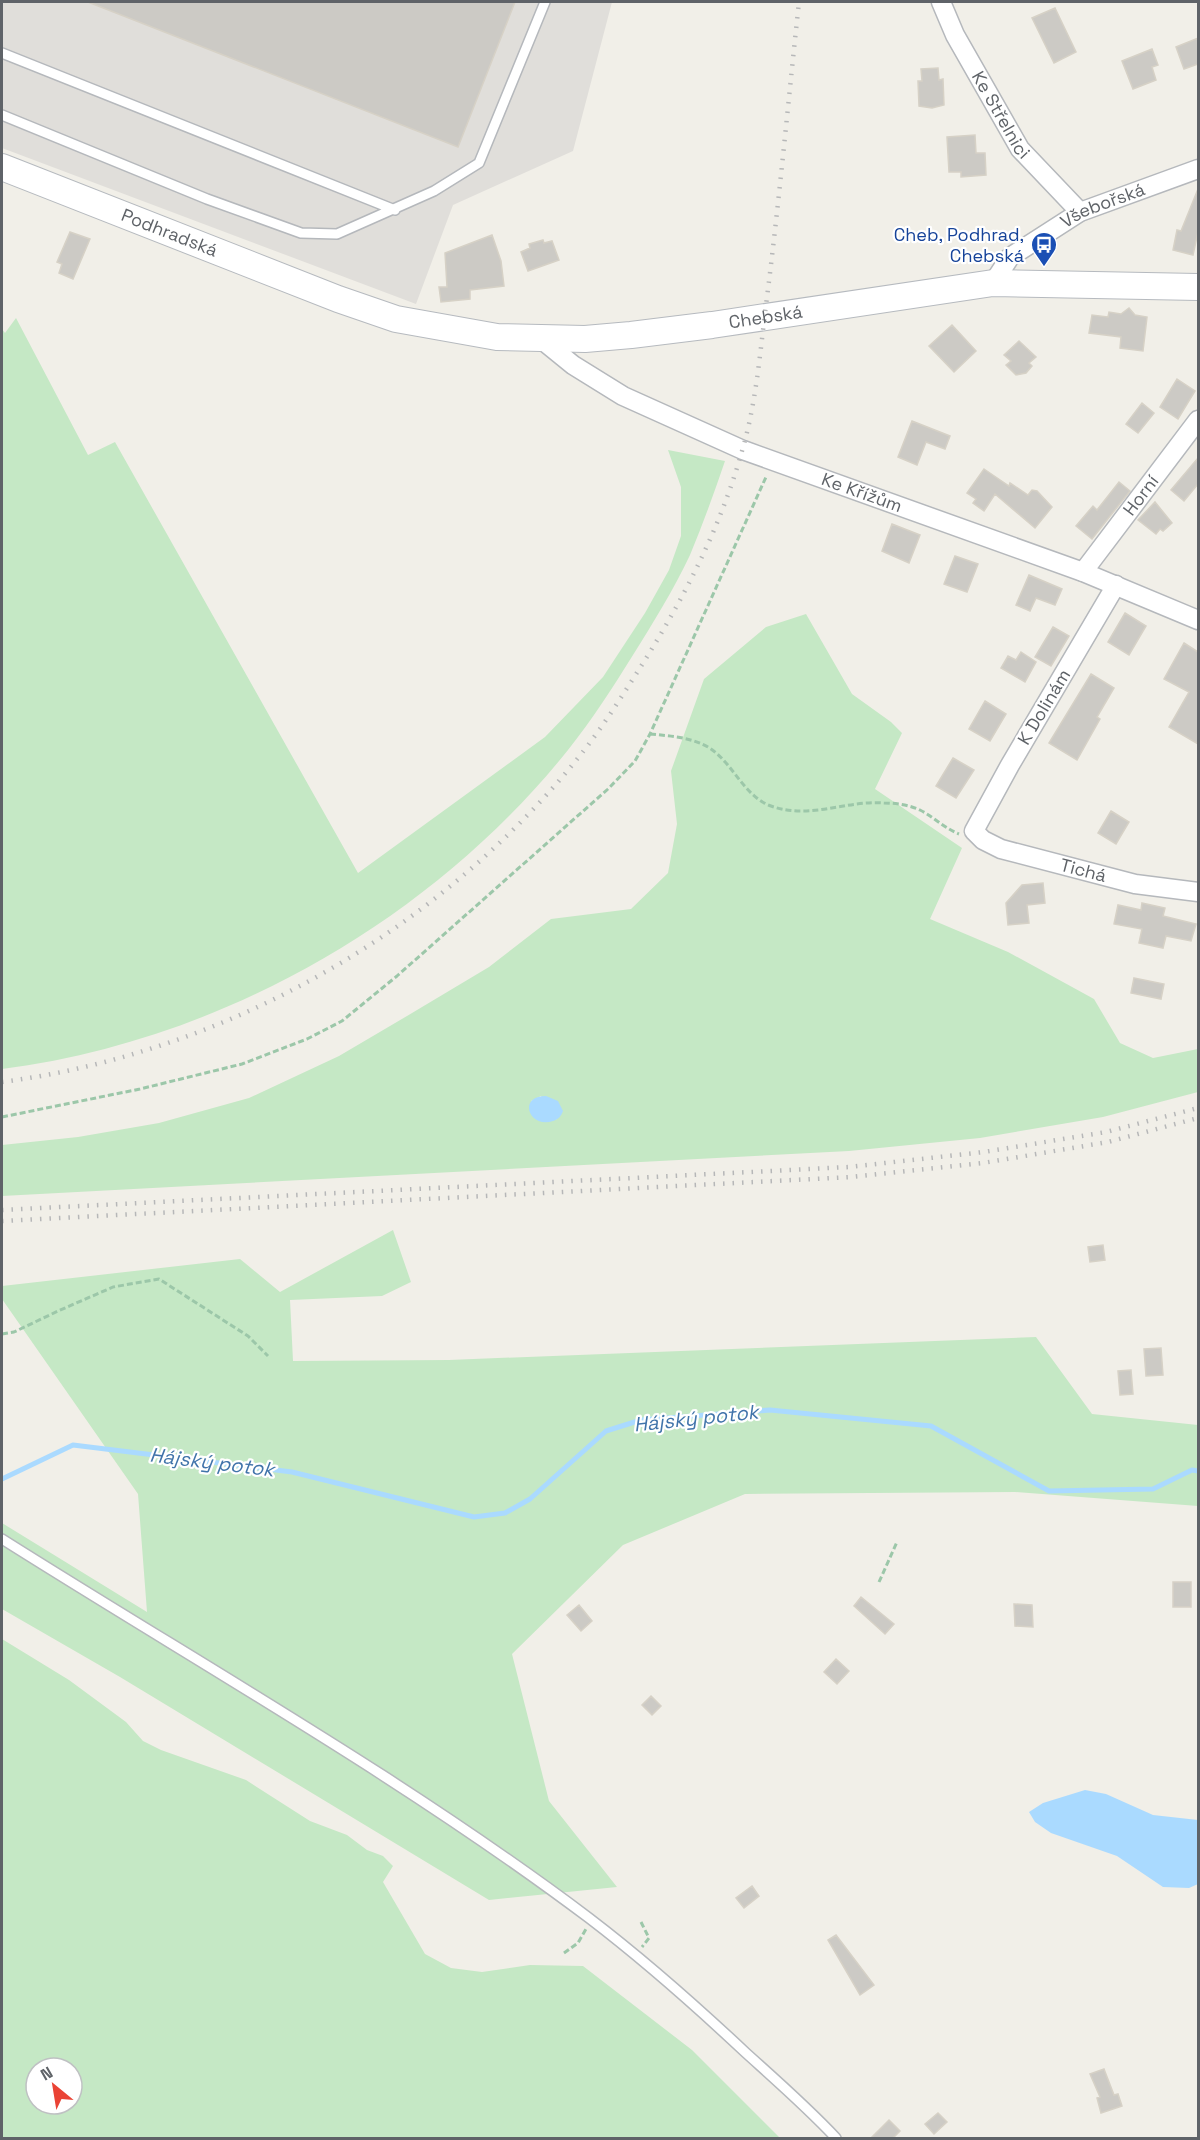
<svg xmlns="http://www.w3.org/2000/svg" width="1200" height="2140" font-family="'Space Grotesk',sans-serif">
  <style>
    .industrial { fill: #e0deda }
    .green { fill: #c5e8c5; fill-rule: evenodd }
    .water { fill: #aadaff }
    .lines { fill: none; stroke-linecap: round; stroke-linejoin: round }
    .stream { stroke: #aadaff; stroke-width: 5 }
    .building { fill: #cccac5; stroke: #d6d1c6; stroke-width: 1.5 }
    .lane-casing { stroke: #b5b8bc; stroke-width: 12 }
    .street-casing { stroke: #b5b8bc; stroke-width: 21 }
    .secondary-casing { stroke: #b6babf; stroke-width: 28 }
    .path { stroke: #9cc7a9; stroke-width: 3; stroke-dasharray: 6 3; stroke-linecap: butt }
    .lane { stroke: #fff; stroke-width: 9 }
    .street { stroke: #fff; stroke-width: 18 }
    .secondary { stroke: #fff; stroke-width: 26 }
    .rail { stroke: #b6b7b8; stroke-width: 4.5; stroke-dasharray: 1.5 8; stroke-linecap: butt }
    .labels { text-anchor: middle; stroke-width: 4.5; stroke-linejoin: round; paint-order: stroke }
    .street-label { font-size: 18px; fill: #5f6368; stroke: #fff }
    .transit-label { font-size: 18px; fill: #164399; stroke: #fff; text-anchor: end }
    .water-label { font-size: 20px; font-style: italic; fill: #4174aa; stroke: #fff }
  </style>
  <rect width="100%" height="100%" fill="#f1efe8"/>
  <path class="industrial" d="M2,2H612L573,151L453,205L416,304L2,148Z"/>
  <path class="green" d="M16,318L88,455L115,442L358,873L545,737L603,677L645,613L669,570L681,536V487L668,450L725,461C714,493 703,524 690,555C674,589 653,623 633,655C613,687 592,720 568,750C431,921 220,1041 2,1069V329L5,333Z
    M806,614L852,694L891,722L902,733L875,789L962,848L930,919L1008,952L1094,999L1120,1043L1153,1058L1198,1049V1092L1103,1117L980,1138L849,1151L2,1196V1145L78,1137L159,1123L249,1098L339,1056L407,1016L489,967L551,919L631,909L668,873L677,824L671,771L704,679L766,627ZM541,1096L557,1119L547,1122L531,1101Z
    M393,1230L411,1282L382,1296L290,1300L293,1361L449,1360L1036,1337L1092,1414L1198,1425V1506L1015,1492L745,1494L623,1545L512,1654L549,1801L617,1887L489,1900L120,1677L2,1609V1523L147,1612L138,1494L2,1299V1286L240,1259L280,1292Z
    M2,1639L69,1680L126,1722L143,1741L161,1750L246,1780L310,1821L347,1835L367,1850L383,1856L393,1866L383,1882L425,1954L451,1968L482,1972L530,1965L583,1966L692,2050L780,2138H2ZM36,2068H72V2104H36Z"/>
  <path class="water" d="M546,1096L558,1101L563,1111C561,1116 559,1119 553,1121C529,1129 517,1096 546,1096Z
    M1085,1790L1106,1794L1153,1815L1198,1820V1884L1189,1888L1163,1887L1117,1856L1051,1833L1035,1822L1029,1812L1043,1803Z"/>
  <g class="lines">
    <path class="stream" d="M2,1479L73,1445L292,1472L474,1517L505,1513L530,1499L606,1431L641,1420L770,1410L931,1426L1049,1491L1153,1489L1192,1470L1198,1471"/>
  </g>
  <path class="building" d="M88,2H515L458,147Z
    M1055,8L1076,52L1054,63L1032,18Z
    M1198,38V64L1184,69L1176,47Z
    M1152,49L1158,65L1152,67L1156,80L1133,89L1122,61Z
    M938,68L939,80L943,79L944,105L932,108L919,106L918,81H922L921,69Z
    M975,135L976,153H985L986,175L961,177V172H949L947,137Z
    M1198,189V232L1193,255L1173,250L1177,230L1181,231Z
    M70,232L90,239L73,279L59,273L62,264L57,262Z
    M492,235L501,261L504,286L470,290V299L441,302L439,287H447L445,253Z
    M543,240L544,243L552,241L559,260L528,271L521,252L530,248L529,244Z
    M1129,308L1135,315L1147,317L1143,351L1120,348L1121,337L1089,333L1092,315L1108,317L1109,312L1121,314Z
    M952,325L976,351L954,372L929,346Z
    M1019,341L1036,357L1029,363L1032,366L1026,373L1016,375L1006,365L1011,361L1004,355Z
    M1177,379L1195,391L1178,419L1160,407Z
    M1142,403L1154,413L1138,433L1126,424Z
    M912,421L950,436L945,449L926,442L917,465L898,457Z
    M1198,458V484L1184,501L1171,490Z
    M984,469L1009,486L1010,483L1028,495L1032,490L1037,491L1052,507L1035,528L995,494L984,511L973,503L976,499L967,493Z
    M1119,482L1130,491L1092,539L1076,526L1093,506L1097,510Z
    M1155,502L1172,523L1163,531L1160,529L1156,534L1138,520Z
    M892,524L920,535L909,563L882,551Z
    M955,556L978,564L967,592L944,584Z
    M1029,575L1062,589L1055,605L1036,598L1030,611L1016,605Z
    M1125,613L1146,626L1129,655L1108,642Z
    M1053,627L1069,636L1051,666L1035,657Z
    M1184,643L1198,652V744L1169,727L1189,692L1164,679Z
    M1021,652L1036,662L1025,682L1001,668L1008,656L1016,660Z
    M1091,674L1114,688L1097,717L1100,719L1077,760L1049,743Z
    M985,701L1006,714L990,741L969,729Z
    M953,758L974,770L956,798L936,786Z
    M1111,811L1129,822L1116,844L1098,833Z
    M1043,883L1045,903L1027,905L1029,923L1008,925L1006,903L1022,885Z
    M1142,903L1165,908L1163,916L1196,924L1191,941L1166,936L1163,948L1139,943L1142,929L1114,924L1118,905L1141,910Z
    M1134,978L1164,984L1161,999L1131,993Z
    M1103,1245L1105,1260L1090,1262L1088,1247Z
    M1161,1348L1163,1375L1146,1376L1144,1349Z
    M1131,1370L1133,1394L1120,1395L1118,1371Z
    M1173,1582H1191V1607H1173Z
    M861,1597L894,1624L885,1634L854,1606Z
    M1014,1604L1032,1605L1033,1627L1015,1626Z
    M579,1605L592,1621L581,1631L567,1615Z
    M836,1659L849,1671L837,1684L824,1672Z
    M651,1696L661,1706L652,1715L642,1705Z
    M752,1886L759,1896L744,1908L736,1898Z
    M836,1935L874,1985L860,1995L828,1940Z
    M1104,2069L1114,2095L1118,2094L1122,2106L1101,2113L1097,2098L1100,2097L1090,2074Z
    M938,2113L947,2122L934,2134L925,2124Z
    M889,2120L900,2131L892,2139H870Z"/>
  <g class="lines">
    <defs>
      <path id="lane" d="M2,53L395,210
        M2,115L207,199L301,233L337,234L434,191L479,163L545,2
        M2,1539C198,1663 403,1778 589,1918C644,1960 696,2006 746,2053C777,2081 808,2108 836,2138"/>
      <g id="street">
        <path id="s1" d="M941,2L955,35L1020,149L1080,212"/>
        <path id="s2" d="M993,283L1010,257L1080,212L1198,169"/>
        <path id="s3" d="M541,339L573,365L623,396L743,450L1083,572L1198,620"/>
        <path id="s4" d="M1083,572L1198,420"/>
        <path id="s5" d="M1116,585L1010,765L974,831L983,840L1001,849L1135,884L1198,892"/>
      </g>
      <g id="secondary">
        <path id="s6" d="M2,167L338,299L396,319L497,337L585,339L631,335L712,325L993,283L1198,287"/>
      </g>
    </defs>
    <use href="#lane" class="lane-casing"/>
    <use href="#street" class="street-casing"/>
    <use href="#secondary" class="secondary-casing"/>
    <path class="path" d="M650,734C670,736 690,737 708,747C733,762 743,796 771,806C810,820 846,800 884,803C896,803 909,805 920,810C934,817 944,828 959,834
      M2,1117L140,1089L242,1064L307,1039L342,1021L397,976L608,789L635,761L650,734L766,477
      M2,1334L14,1332L58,1311L113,1287L159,1279L248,1336L268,1356
      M879,1582L897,1542
      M641,1922L649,1938L642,1947
      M564,1953L578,1943L586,1929"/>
    <use href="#lane" class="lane"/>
    <use href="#street" class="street"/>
    <use href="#secondary" class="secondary"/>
    <path class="rail" d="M2,1082C224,1053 437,933 578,758C603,727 624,693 645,660C686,594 721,526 742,451C756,404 760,353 766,305C779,204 788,103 799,2
      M2,1210L849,1167L984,1152L1106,1132L1198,1108
      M2,1221L851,1177L983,1163L1108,1142L1198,1118"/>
  </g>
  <defs>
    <symbol id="bus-pin" viewBox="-11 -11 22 30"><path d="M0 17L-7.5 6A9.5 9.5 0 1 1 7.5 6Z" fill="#1a4fb4" stroke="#fff"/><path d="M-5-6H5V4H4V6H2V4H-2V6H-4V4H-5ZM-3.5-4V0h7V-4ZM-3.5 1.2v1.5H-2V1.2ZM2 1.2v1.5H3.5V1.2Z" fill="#fff"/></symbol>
  </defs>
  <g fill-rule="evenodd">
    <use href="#bus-pin" x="1029" y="230" width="30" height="40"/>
  </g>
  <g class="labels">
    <g class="street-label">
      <text dy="6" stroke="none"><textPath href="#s1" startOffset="128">Ke Střelnici</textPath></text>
      <text dy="6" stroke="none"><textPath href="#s2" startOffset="138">Všebořská</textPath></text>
      <text dy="6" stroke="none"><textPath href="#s6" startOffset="180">Podhradská</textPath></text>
      <text dy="6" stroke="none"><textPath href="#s6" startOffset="795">Chebská</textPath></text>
      <text dy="6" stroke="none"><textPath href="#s3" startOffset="358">Ke Křížům</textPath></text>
      <text dy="6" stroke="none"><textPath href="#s4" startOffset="96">Horní</textPath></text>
      <text transform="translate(1044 707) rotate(-59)" y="6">K Dolinám</text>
      <text dy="6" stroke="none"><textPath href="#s5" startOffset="402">Tichá</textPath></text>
    </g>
    <g class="transit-label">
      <text x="1024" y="241">Cheb, Podhrad,<tspan x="1024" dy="21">Chebská</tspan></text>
    </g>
    <g class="water-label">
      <text transform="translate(696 1418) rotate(-6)" y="7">Hájský potok</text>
      <text transform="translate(212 1462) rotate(7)" y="7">Hájský potok</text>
    </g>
  </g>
  <rect width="1200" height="2140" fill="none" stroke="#5f6368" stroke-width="6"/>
  <g transform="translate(54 2086) rotate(330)"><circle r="28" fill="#ffffff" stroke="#bfc1c3" stroke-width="1.5"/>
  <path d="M0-4.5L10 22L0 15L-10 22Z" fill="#ea4335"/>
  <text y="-9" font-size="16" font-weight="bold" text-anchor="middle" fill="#5f6368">N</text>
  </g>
</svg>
